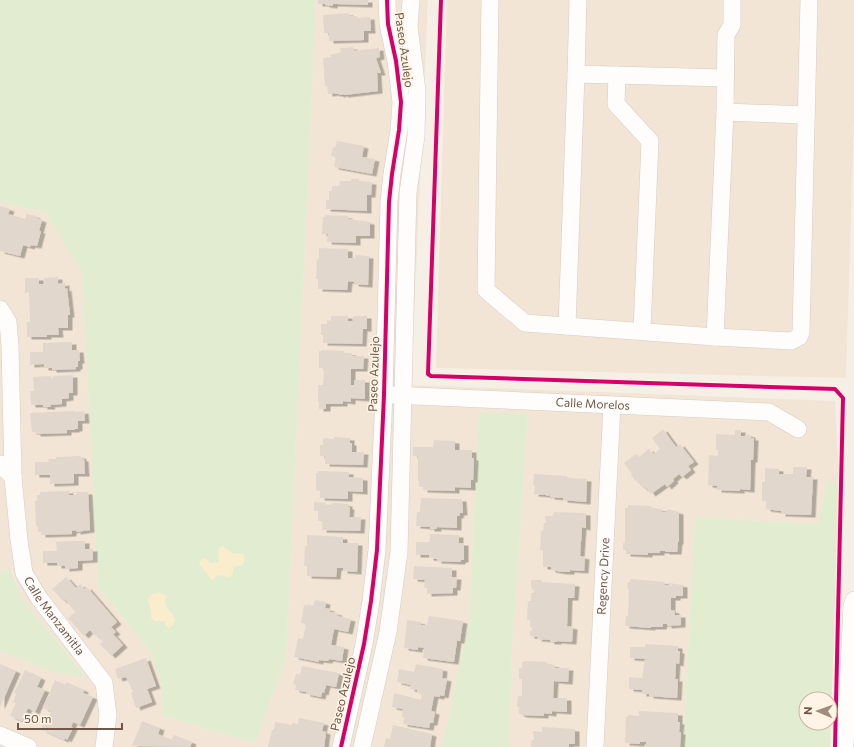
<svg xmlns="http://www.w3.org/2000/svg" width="854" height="747" font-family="Commissioner,sans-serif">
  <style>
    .residential { fill: #f2e5d5 }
    .green { fill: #e1ecd0; fill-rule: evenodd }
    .sand { fill: #f9edcd }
    .building { fill: #e2d7cd; filter: url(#shadow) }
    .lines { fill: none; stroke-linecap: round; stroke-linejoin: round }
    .minor-casing { stroke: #d7ccc4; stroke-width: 18 }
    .minor { stroke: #fefdfb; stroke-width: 17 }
    .cycleway-casing { stroke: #fff4e5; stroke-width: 6 }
    .cycleway { stroke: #d6006c; stroke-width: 4 }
    .labels { text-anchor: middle; stroke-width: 3; stroke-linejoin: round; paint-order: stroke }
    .street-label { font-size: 12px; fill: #725647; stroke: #fff4e5 }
  </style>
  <defs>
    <filter id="shadow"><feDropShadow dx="4.5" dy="2.5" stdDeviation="0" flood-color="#0004"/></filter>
  </defs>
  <rect width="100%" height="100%" fill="#f6efe5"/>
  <path class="residential" d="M316,0H428L411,385L835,401L839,481H827L818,524L695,517L683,747H509L512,645L528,415L479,412L469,622L442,747H0V651L55,672L86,676L22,599L12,570L0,572V202L45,212L82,272L98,587L150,651L162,684V715L255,743L286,658Z
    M447,0H854V118L846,378L436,368Z"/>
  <path class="green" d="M0,0H316L286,658L255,743L162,715V684L150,651L98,587L82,272L45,212L0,202Z
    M479,412L528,414L512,645L509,747H442L469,622Z
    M827,481H839L830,747H683L695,517L818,524ZM806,699H830V723H806Z
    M11,570L22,599L86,677L55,672L0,651V572Z"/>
  <path class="sand" d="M223,546L232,553L244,554V562L242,565L233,567V573L230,577L217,575L213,580L210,579C208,571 200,569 199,561L204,558L211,563L219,562L218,552L220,547Z
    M159,592L167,596C166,598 165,600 165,602C166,612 183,616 170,628L167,627L164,621H154L151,618C152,611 149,606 148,599L152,594Z"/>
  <path class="building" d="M318,0H368V5L337,4H333V6L325,5V4H318Z
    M349,13V16H357V18L370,17L371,31H364V40L329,41V33H324L323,15Z
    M353,47L354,51L379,48L380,57L376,58L381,73H377L378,91L344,95V94L339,95V94H335V93L328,94L327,86L325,87L323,58L331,57L330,55L341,52L340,48Z
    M337,141L364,146L362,157L375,159L372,174L334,167L336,157L331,156L333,147L335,148Z
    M351,179H359V181L372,182L371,195H367V211L326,209V200H329V191H332V186H339L340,181H351Z
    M0,206L10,209L8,214L25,219L26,214L36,216V218L42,220L39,231H41L37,246L31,245L30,247L23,245L20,256L0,251Z
    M325,215L348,216V219L370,222V236H356V243L327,242L328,234H322L323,217H325Z
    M319,248L348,249V258H355V255L369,256L368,285L354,284V282L348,281L347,290L318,289V279H316L317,259H319Z
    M58,277V284L65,283V289L67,288L70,315H68V328H58L59,335H47V337H27V322H30L29,292L25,293V278H39V284H44V278Z
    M331,316H348V321H353V316H367V329H363L362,344L323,343V335H321V324H327V320L331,321Z
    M72,342V350H79L80,361H78V367H76V369L52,370V368H44V364L30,365V352H43V343Z
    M322,350L344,351V353H352V356H364L363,369H351V385H354V380H365V399L351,398V402L343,401V404H326V409H319V402H318V385H323L324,368H319V351H322Z
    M73,375V393H69V398L62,399V404L50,405L51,407H43V405H31L30,391H34L33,377L51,376V379L53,378V376Z
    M75,411V412L84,411L85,421H78V429H75V430H67V433L36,434V432H32L30,413Z
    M663,429L676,447L680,444L694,462L688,466L691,470L682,477L679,474L673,479L674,481L667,487L665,484L651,494L646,487L644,489L636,480L635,481L631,475L632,474L624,463L636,454L639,457L649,449L653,454L660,449L652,438Z
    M735,430H741V436H745V434L751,435V438H754L753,460H751L750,490L740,489V491L717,490V486L708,485L709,455L718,456V450H716V434L735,435Z
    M334,437L350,438V443H352V452H364L363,465L325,464V456H320V445H323V438L334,439Z
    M434,440L455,441V450H472V458H474L473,480H471V488L455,487V491L423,490V487H419V481H418V456H413V447H433Z
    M80,456L82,457V459H84L85,474H74V483L50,484V475H35V462H49L48,459H56V457Z
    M793,467H807L806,477H813L811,515L781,514V511L766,509V501H762V482H765V468L779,469V474H793Z
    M318,471L349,472V477L363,478V492L348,491V499L320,498V491L316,490V473H318Z
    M534,474L567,476V478L587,479L586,502L563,500V498L550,497V495L546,496V495L534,494L535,486L533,485Z
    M69,491V495H78L77,493H72V492H88L90,530L76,532V530L72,531V534L41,535V532H38V526H36L35,501H37V495H40V492Z
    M421,498L462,499L463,513H460L459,516H457V528L437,527V529H430V527L416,526L417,512H420Z
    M314,502L326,503L325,505H331L332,503L348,504V507H350L349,517H361L360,531L322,530L323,521H318V511H314Z
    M628,505L651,506V508L662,509V512H667V509L679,512V542H678L677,552H665V551H660V553H648V555L626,554V550H623V543H625V508H628Z
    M554,512L586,513V528L582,527L580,556L585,557L584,571L570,570V572H563L551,570V567H543V550H540L541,531H543L544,523H546L545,516H553Z
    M430,534L459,535V543H464V560H461V562L437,561V559L429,558V555H416V542H430Z
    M307,535L343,537V543H358L357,572L343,571V568H337L336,577L307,576V566H304L305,546H307Z
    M69,541H85V549H93V560L78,561V568L65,569V566H57V563H43V551H57L56,542Z
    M414,566L452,568V577H457L456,588H453V593L427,594V588H424L425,580L413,579Z
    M66,577L76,588L80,584L84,589L87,587L117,622L111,627L116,632L113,634L123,645L111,656L100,644L103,642L97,635L95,636L90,630L84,636L68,618L75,612L65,599L63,601L52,589Z
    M630,579L665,582L664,585L672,586V585L669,584V583L683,585V596H676V598H671V610L675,611V615H681V625L667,626V624H663L662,627H651V628L625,626L626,616H628L629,589H627L628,582H630Z
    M531,580H542V582L575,584L574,598H568L567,626L573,627L572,642L557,641V642H550V640L537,639L538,637L530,636V631H532V627H530V620H527L528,601H531V593H534V590H532V588L531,587Z
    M315,600L326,602L325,608L330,609V612L338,613L337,616L351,619L348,632L334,629L331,645L344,647L342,661L329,659L328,661L319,660V662L294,657L298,638L303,639L306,624L301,623L304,605L307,606V604L313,606Z
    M429,616L463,621L460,641H457L454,662L423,658L424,648L418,647V650L404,648L407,620L421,622V625H427Z
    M645,644L678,646V651H680L679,664L676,663L675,679H678L677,698L649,696V694H642V690L629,689V677L642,678L645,659L630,658V647H645Z
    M146,658L156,686L147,689L152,702L136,708L131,693L133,692L126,677L118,679L115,669Z
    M525,661L547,662V664L555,665V668H569L568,682L554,681L553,698H567V712L552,711V714L544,713V716L521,715V714H519V707H517L518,696H522V679H519V668H522V662H524Z
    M0,664L16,671L0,707Z
    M416,664L443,669L442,678L447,679L444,696L440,695V697L434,696L431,711L435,712L433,723H430L429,728L403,724L404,717H402L403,709L392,707L394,693L421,700L422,694L417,693V690L410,689L411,685L397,682L399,669L414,672Z
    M302,666L339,673L336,687L326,685L324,693L322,692L321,697L306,694V692L295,690L296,685L293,684L296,674L300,675Z
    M25,670L41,678L37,687L45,690L35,712L28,708L22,721L10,716L16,703L13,702L16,694L14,693Z
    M55,680L65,685L66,682L84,690L83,693L93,697L80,725L73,722L71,727L73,728L67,740L65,738L64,740L42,730L43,728L41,727L47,716L49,717L51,711L43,708Z
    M639,711L678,713V722H680L679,732H681L680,747H646V742H640V744L625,743L626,717H628V715L639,716Z
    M299,718L324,723L322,731L326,732L324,747H268L272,730H274L275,722L292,725V723L298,724Z
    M142,721L160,728L158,734L174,741L172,739L174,735L192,742L190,747L132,746Z
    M393,725L432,734L430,747H384L386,738L390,739Z
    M542,727L575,729V744H569V747H531L532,740H534L533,731L542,732Z"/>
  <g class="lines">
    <defs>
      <g id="minor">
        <path d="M490,0L486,290L525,323L715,337L725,112L726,35L732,25V0"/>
        <path d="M578,0L576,74L725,78"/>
        <path d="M617,75L616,104L650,141L642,331"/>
        <path d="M725,112L806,115"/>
        <path d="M0,309L8,322L10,346L13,477L0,464"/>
        <path d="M567,326L576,74"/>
        <path d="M715,337L791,341L799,337L801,332L809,0"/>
        <path id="s1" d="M392,395L769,412L798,429"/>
        <path id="s2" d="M13,477L19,540L24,573L39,598L104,683L108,715L104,747"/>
        <path d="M0,735L28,747"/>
        <path d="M341,747L364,644L371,601L377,550L384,395L389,202L392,174L399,130L401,102L396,61L388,24L387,0"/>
        <path d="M362,747L388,632L399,552L408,193L416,136L417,91L409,26L411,0"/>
        <path id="s3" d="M595,747L612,405"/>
        <path d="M845,747L852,606L854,600"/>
      </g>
    </defs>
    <use href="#minor" class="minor-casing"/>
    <use href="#minor" class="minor"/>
    <defs>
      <path id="cycleway" d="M441,0L428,374L431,376L835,389L843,398L835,747
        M341,747L364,644L371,601L377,550L384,395L389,202L392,174L399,130L401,102L396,61L388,24L387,0"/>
    </defs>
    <use href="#cycleway" class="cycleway-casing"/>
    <use href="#cycleway" class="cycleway"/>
  </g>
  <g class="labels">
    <g class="street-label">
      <text transform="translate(404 50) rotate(82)" y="4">Paseo Azulejo</text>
      <text transform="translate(374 374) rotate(-88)" y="4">Paseo Azulejo</text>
      <text dy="4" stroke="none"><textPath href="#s1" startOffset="201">Calle Morelos</textPath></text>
      <text dy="4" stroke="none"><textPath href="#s3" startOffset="171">Regency Drive</textPath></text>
      <text dy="4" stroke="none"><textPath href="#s2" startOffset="149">Calle Manzamitla</textPath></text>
      <text transform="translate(343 694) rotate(-77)" y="4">Paseo Azulejo</text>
    </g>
  </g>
  <g transform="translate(818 711) rotate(272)"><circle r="19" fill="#fff4e5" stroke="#c7b5a6"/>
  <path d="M0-3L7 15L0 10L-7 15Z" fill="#a08c7e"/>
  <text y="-6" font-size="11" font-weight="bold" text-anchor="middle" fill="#725647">N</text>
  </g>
  <path d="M18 723v6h104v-6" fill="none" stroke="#725647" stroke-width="2"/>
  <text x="24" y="723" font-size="12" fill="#725647" stroke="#fff4e5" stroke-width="3" paint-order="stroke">50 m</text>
</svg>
